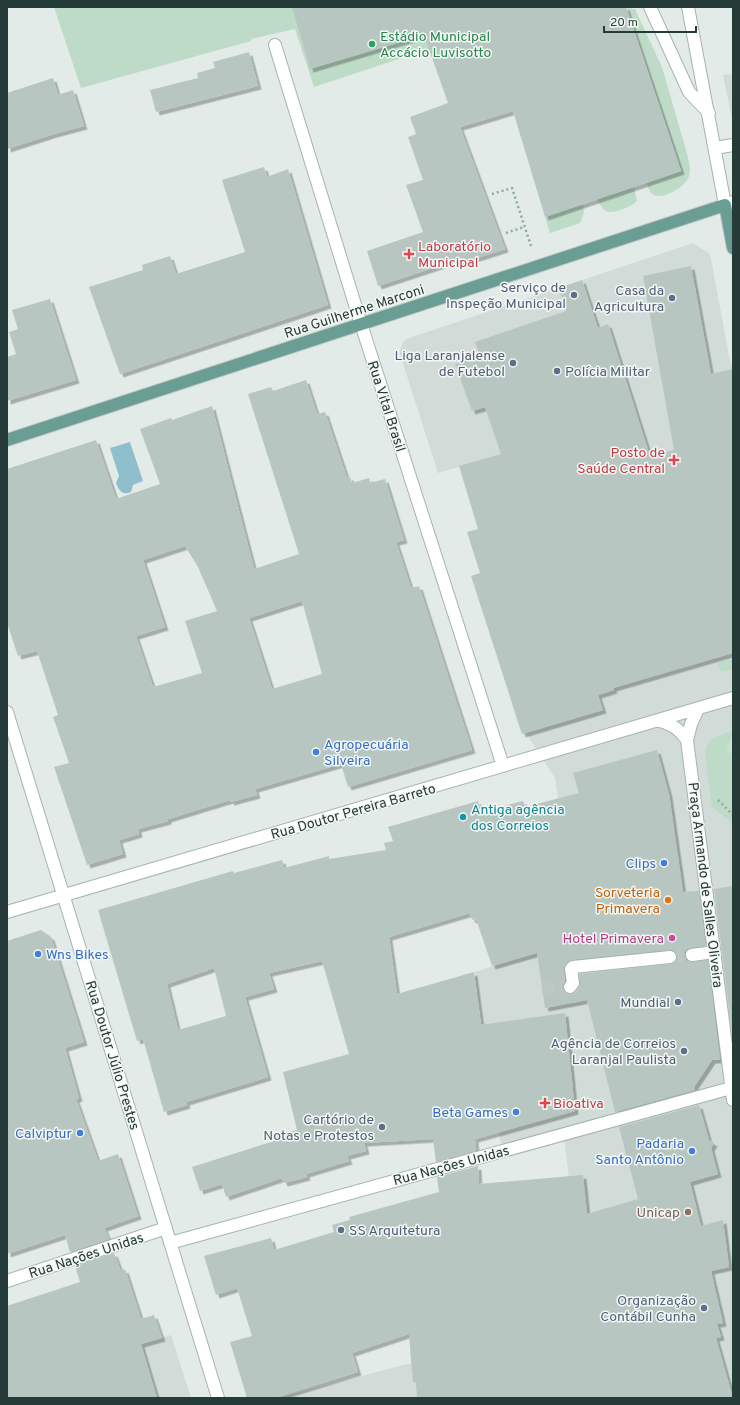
<svg xmlns="http://www.w3.org/2000/svg" width="740" height="1405" font-family="Overpass,sans-serif">
  <style>
    .built { fill: #d1dbd7 }
    .green { fill: #bddbc7 }
    .water { fill: #8fbfcc }
    .building { fill: #b8c6c1; fill-rule: evenodd; filter: url(#shadow) }
    .lines { fill: none; stroke-linecap: round; stroke-linejoin: round }
    .minor-tunnel { stroke: #bdc8c5; stroke-width: 12; stroke-dasharray: 12 6; stroke-linecap: butt }
    .minor-casing { stroke: #a6b3af; stroke-width: 14 }
    .major-casing { stroke: #c2c8c7; stroke-width: 14 }
    .path { stroke: #85ada3; stroke-width: 2.5; stroke-dasharray: 2 3; stroke-linecap: butt }
    .minor { stroke: #fff; stroke-width: 12 }
    .major { stroke: #6a9e94; stroke-width: 12 }
    .leisure-dot { fill: #2e9e5b; stroke: #f3f8f6; stroke-width: 1.5 }
    .health-dot { fill: #e0444e; stroke: #f3f8f6; stroke-width: 1.5 }
    .service-dot { fill: #5c6f8a; stroke: #f3f8f6; stroke-width: 1.5 }
    .shop-dot { fill: #3f7fe0; stroke: #f3f8f6; stroke-width: 1.5 }
    .culture-dot { fill: #0f9aa8; stroke: #f3f8f6; stroke-width: 1.5 }
    .food-dot { fill: #e8710a; stroke: #f3f8f6; stroke-width: 1.5 }
    .hotel-dot { fill: #d1479c; stroke: #f3f8f6; stroke-width: 1.5 }
    .education-dot { fill: #8d6e63; stroke: #f3f8f6; stroke-width: 1.5 }
    .labels { text-anchor: middle; stroke-width: 3; stroke-linejoin: round; paint-order: stroke }
    .leisure-label { font-size: 14px; fill: #27864d; stroke: #f3f8f6; text-anchor: start }
    .health-label { font-size: 14px; fill: #be3a42; stroke: #f3f8f6; text-anchor: start }
    .service-label { font-size: 14px; fill: #4e5e75; stroke: #f3f8f6; text-anchor: end }
    .street-label { font-size: 14px; fill: #243b37; stroke: #f3f8f6 }
    .shop-label { font-size: 14px; fill: #366cbe; stroke: #f3f8f6; text-anchor: end }
    .culture-label { font-size: 14px; fill: #0d838f; stroke: #f3f8f6; text-anchor: start }
    .food-label { font-size: 14px; fill: #c56008; stroke: #f3f8f6; text-anchor: end }
    .hotel-label { font-size: 14px; fill: #b23c85; stroke: #f3f8f6; text-anchor: end }
    .education-label { font-size: 14px; fill: #785e54; stroke: #f3f8f6; text-anchor: end }
  </style>
  <defs>
    <filter id="shadow"><feDropShadow dx="3.5" dy="3.5" stdDeviation="0" flood-color="#0004"/></filter>
  </defs>
  <rect width="100%" height="100%" fill="#e3ebe8"/>
  <path class="built" d="M733,74V124L723,75Z
    M693,243L710,254L729,356L733,370V1398H278L411,1363L406,1294L575,1229L564,1136L502,1152L474,972L535,953L565,846L555,778L526,733L520,730L500,664L603,425L438,473L400,354V349L404,341L409,338Z
    M171,1335L191,1398H7L42,1374Z"/>
  <path class="green" d="M54,7H481L429,49L314,87L295,29L251,39V41L81,88Z
    M627,8L635,9L662,67L688,157C689,163 691,170 689,176C686,187 662,201 652,194C649,191 648,187 647,183L681,171Z
    M634,187L637,201C633,205 628,207 623,209C609,214 604,214 597,199Z
    M583,204L584,212L580,223L550,233L545,217Z
    M733,659V669L721,672L718,663Z
    M733,731L726,754L733,752V823L712,807L705,755C706,738 719,735 733,731Z"/>
  <path class="water" d="M130,442L143,481L133,485L131,492C122,496 119,490 116,483L119,476L110,448Z"/>
  <path class="building" d="M292,7H626L681,171L545,217L513,111L460,127L505,249L458,264L457,260L378,286L367,251L423,232L406,185L423,180L408,137L416,134L410,117L448,103L424,35L310,69Z
    M249,52L258,86L156,112L150,90L198,78L197,73L215,68L213,62Z
    M53,78L58,95L73,90L84,126L54,134L7,149V93Z
    M264,167L267,177L288,169L328,305L120,374L89,287L143,270L142,265L170,256L176,274L245,252L222,180Z
    M691,266L711,374L733,369V653L613,688L614,690L598,695L603,710L522,734L471,576L480,573L467,532L478,529L459,466L501,454L485,407L472,411L455,364L480,356L475,342L566,311L559,288L582,280L598,328L608,324L650,456L674,450L643,276Z
    M50,299L76,380L7,401V357L16,354L9,332L18,329L12,310Z
    M306,380L317,414L325,412L347,478L350,477L352,483L369,478L370,483L385,479L404,540L396,542L411,588L419,586L472,750L348,787L341,764L255,789L257,795L231,802L230,800L168,819V821L138,829L139,834L119,840L123,854L87,865L54,767L69,763L53,717L58,715L37,651L18,656L7,623V469L96,440L116,499L160,484L140,429L171,418L172,420L212,406L254,569L299,554L248,394L271,387L273,391ZM185,546L198,567L217,611L185,621L202,673L153,687L136,636L165,627L143,560ZM302,601L322,674L272,689L249,618Z
    M657,750L669,794L683,892L699,891L706,946L688,949L685,952V956L686,960L690,962L708,960L720,1060H712L694,1087L695,1090L615,1112L587,1000L545,1008L537,953L492,966L476,919L472,920L470,913L389,937L397,994L474,972L481,1025L565,1013L575,1111L475,1139L476,1151L436,1162L433,1139L364,1143L366,1151L347,1156L349,1161L306,1174L307,1177L284,1183L282,1178L226,1197L222,1184L200,1191L192,1167L274,1141L273,1136L297,1130L283,1072L349,1054L322,961L269,973L274,989L245,997L268,1077L186,1102L187,1105L164,1112L143,1039L137,1041L98,910L233,871L234,873L282,860L284,868L329,856V859L386,850L384,843L393,841L388,827L478,801L481,812L523,801L525,807L579,793L573,773ZM669,950H673L677,956V960L671,964L579,974L580,985L576,992L573,994H569L565,993L563,990V986L565,981L564,967L568,962L572,960ZM214,968L226,1016L178,1030L167,984Z
    M733,886V1041L714,889Z
    M41,930L51,937L84,1042L65,1048L79,1098L76,1099L98,1161L118,1154L138,1216L104,1228L109,1239L70,1252L65,1235L7,1254V941Z
    M699,1105L709,1140L714,1143L711,1148L718,1174L690,1182L701,1226L723,1220L729,1267L711,1271L723,1323L717,1324L721,1337L716,1338L733,1398H417L416,1382H413L409,1334L352,1353L358,1372L274,1398H247L230,1342L252,1336L237,1288L216,1295L204,1256L271,1238L274,1250L334,1232L332,1225L350,1220L349,1217L439,1192L437,1177L478,1166L479,1184L583,1175L587,1214L638,1199L619,1127Z
    M114,1253L121,1271L125,1269L141,1319L154,1315L162,1338L141,1344L157,1398H7V1306L80,1282L75,1266Z"/>
  <g class="lines">
    <path class="minor-tunnel" d="M670,957L692,955
      M542,989L570,987"/>
    <defs>
      <path id="minor" d="M650,7L689,92L709,113
        M688,7L725,205L733,202
        M275,45L361,324L503,766
        M715,148L733,145
        M698,709L691,724L687,740L733,1100
        M7,712L218,1398
        M659,721C672,724 679,729 687,740
        M7,912L733,698
        M692,955L714,952
        M570,987L573,983L571,969L573,967L670,957
        M170,1243L731,1088
        M7,1281L166,1228"/>
      <path id="major" d="M7,440L725,205L733,248"/>
    </defs>
    <use href="#minor" class="minor-casing"/>
    <use href="#major" class="major-casing"/>
    <path class="path" d="M492,194L512,188L531,246
      M506,233L524,227
      M718,800L733,815"/>
    <use href="#minor" class="minor"/>
    <use href="#major" class="major"/>
  </g>
  <circle class="leisure-dot" cx="372" cy="44" r="4"/>
  <g class="health-dot">
    <path d="M407 248h4v4h4v4h-4v4h-4v-4h-4v-4h4z"/>
    <path d="M672 454h4v4h4v4h-4v4h-4v-4h-4v-4h4z"/>
    <path d="M543 1097h4v4h4v4h-4v4h-4v-4h-4v-4h4z"/>
  </g>
  <g class="service-dot">
    <circle cx="574" cy="295" r="4"/>
    <circle cx="672" cy="298" r="4"/>
    <circle cx="513" cy="363" r="4"/>
    <circle cx="557" cy="371" r="4"/>
    <circle cx="678" cy="1002" r="4"/>
    <circle cx="684" cy="1051" r="4"/>
    <circle cx="382" cy="1127" r="4"/>
    <circle cx="341" cy="1230" r="4"/>
    <circle cx="704" cy="1308" r="4"/>
  </g>
  <g class="shop-dot">
    <circle cx="316" cy="752" r="4"/>
    <circle cx="664" cy="863" r="4"/>
    <circle cx="38" cy="954" r="4"/>
    <circle cx="516" cy="1112" r="4"/>
    <circle cx="80" cy="1133" r="4"/>
    <circle cx="692" cy="1151" r="4"/>
  </g>
  <circle class="culture-dot" cx="463" cy="817" r="4"/>
  <circle class="food-dot" cx="668" cy="900" r="4"/>
  <circle class="hotel-dot" cx="672" cy="938" r="4"/>
  <circle class="education-dot" cx="688" cy="1212" r="4"/>
  <g class="labels">
    <g class="leisure-label">
      <text x="380" y="41">Estádio Municipal<tspan x="380" dy="16">Accácio Luvisotto</tspan></text>
    </g>
    <g class="health-label">
      <text x="418" y="251">Laboratório<tspan x="418" dy="16">Municipal</tspan></text>
      <text x="665" y="457" text-anchor="end">Posto de<tspan x="665" dy="16">Saúde Central</tspan></text>
      <text x="553" y="1108">Bioativa</text>
    </g>
    <g class="service-label">
      <text x="566" y="292">Serviço de<tspan x="566" dy="16">Inspeção Municipal</tspan></text>
      <text x="664" y="295">Casa da<tspan x="664" dy="16">Agricultura</tspan></text>
      <text x="505" y="360">Liga Laranjalense<tspan x="505" dy="16">de Futebol</tspan></text>
      <text x="565" y="376" text-anchor="start">Polícia Militar</text>
      <text x="670" y="1007">Mundial</text>
      <text x="676" y="1048">Agência de Correios<tspan x="676" dy="16">Laranjal Paulista</tspan></text>
      <text x="374" y="1124">Cartório de<tspan x="374" dy="16">Notas e Protestos</tspan></text>
      <text x="349" y="1235" text-anchor="start">SS Arquitetura</text>
      <text x="696" y="1305">Organização<tspan x="696" dy="16">Contábil Cunha</tspan></text>
    </g>
    <g class="street-label">
      <text transform="translate(354 311) rotate(-18)" y="5">Rua Guilherme Marconi</text>
      <text transform="translate(387 406) rotate(72)" y="5">Rua Vital Brasil</text>
      <text transform="translate(353 811) rotate(-16)" y="5">Rua Doutor Pereira Barreto</text>
      <text transform="translate(706 885) rotate(83)" y="5">Praça Armando de Salles Oliveira</text>
      <text transform="translate(113 1055) rotate(73)" y="5">Rua Doutor Júlio Prestes</text>
      <text transform="translate(451 1165) rotate(-15)" y="5">Rua Nações Unidas</text>
      <text transform="translate(86 1255) rotate(-18)" y="5">Rua Nações Unidas</text>
    </g>
    <g class="shop-label">
      <text x="324" y="749" text-anchor="start">Agropecuária<tspan x="324" dy="16">Silveira</tspan></text>
      <text x="656" y="868">Clips</text>
      <text x="46" y="959" text-anchor="start">Wns Bikes</text>
      <text x="508" y="1117">Beta Games</text>
      <text x="72" y="1138">Calviptur</text>
      <text x="684" y="1148">Padaria<tspan x="684" dy="16">Santo Antônio</tspan></text>
    </g>
    <g class="culture-label">
      <text x="471" y="814">Antiga agência<tspan x="471" dy="16">dos Correios</tspan></text>
    </g>
    <g class="food-label">
      <text x="660" y="897">Sorveteria<tspan x="660" dy="16">Primavera</tspan></text>
    </g>
    <g class="hotel-label">
      <text x="664" y="943">Hotel Primavera</text>
    </g>
    <g class="education-label">
      <text x="680" y="1217">Unicap</text>
    </g>
  </g>
  <rect width="740" height="1405" fill="none" stroke="#243b37" stroke-width="16"/>
  <path d="M604 26v6h92v-6" fill="none" stroke="#243b37" stroke-width="2"/>
  <text x="610" y="26" font-size="12" fill="#243b37" stroke="#f3f8f6" stroke-width="3" paint-order="stroke">20 m</text>
</svg>
